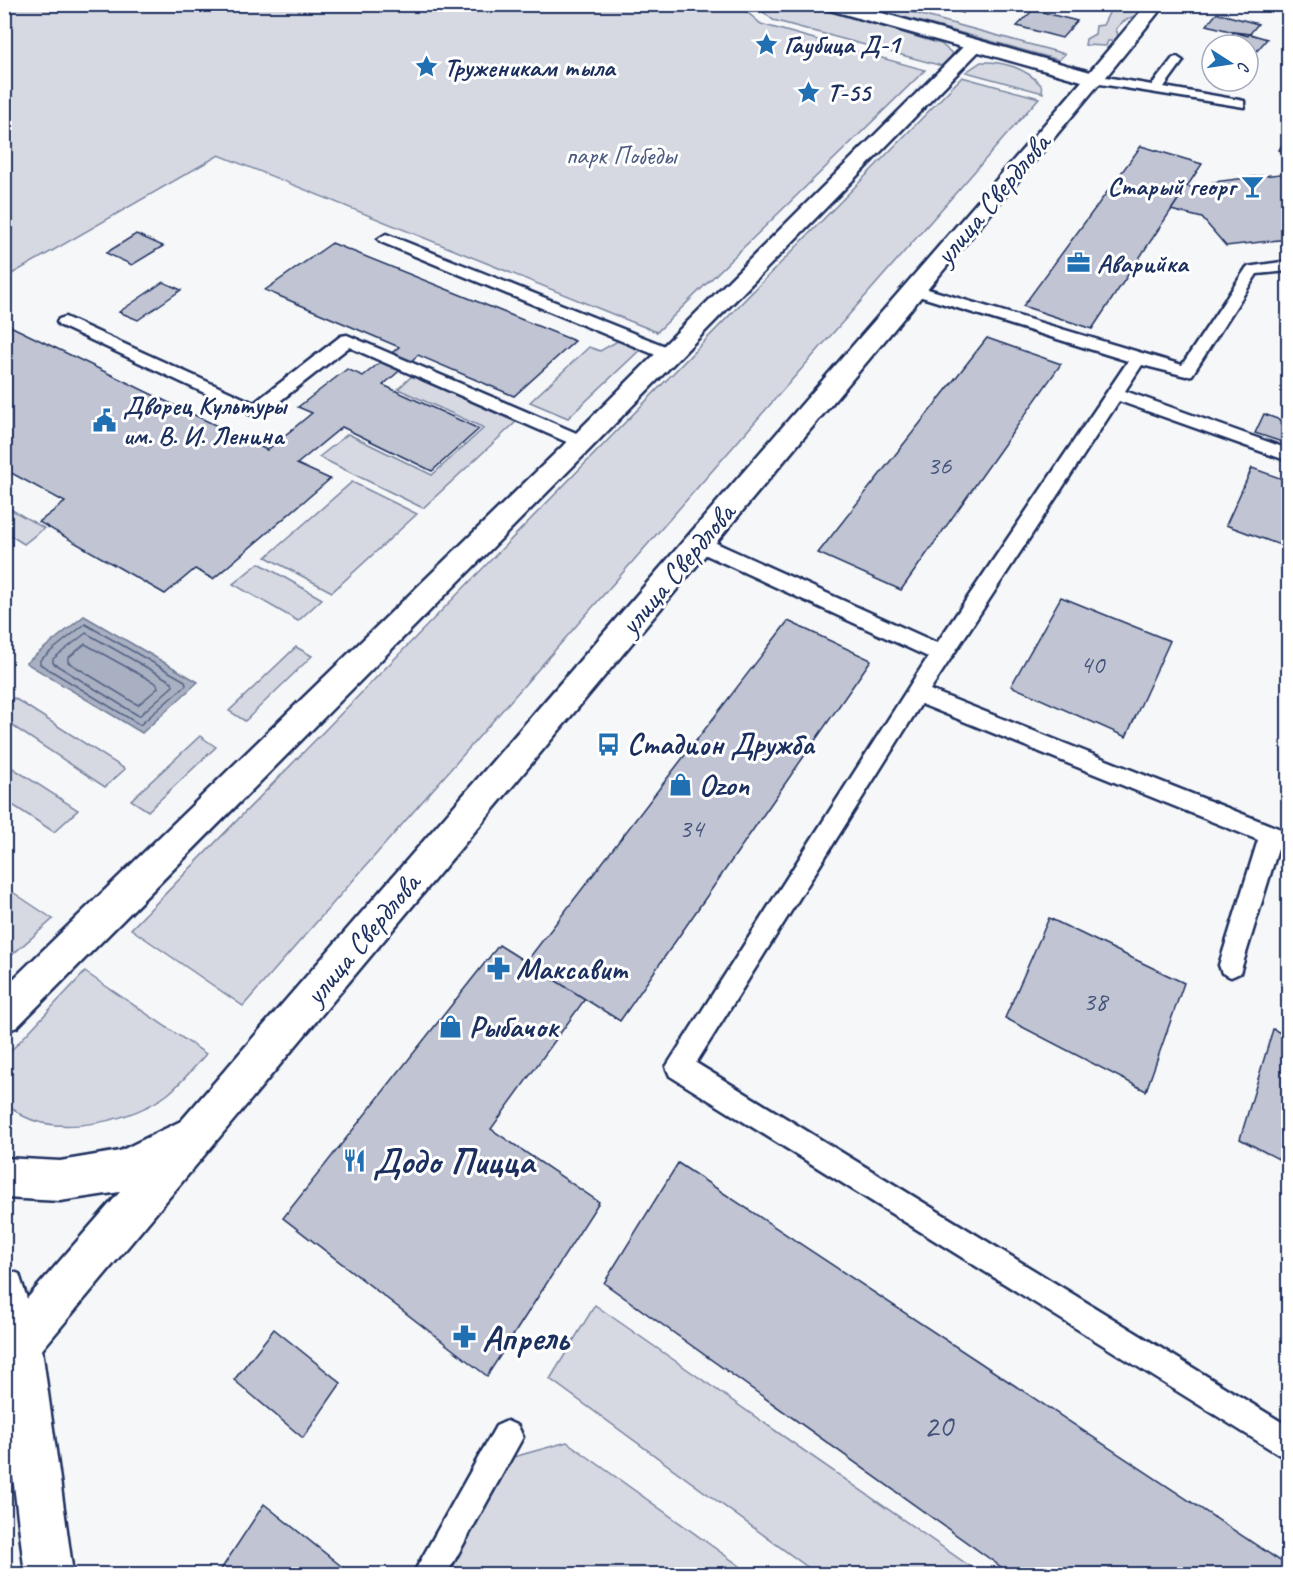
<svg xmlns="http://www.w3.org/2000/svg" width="1293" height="1579" font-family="Caveat,sans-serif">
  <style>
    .green { fill: #d6d9e2; stroke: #7884a0; stroke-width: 1.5 }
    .water { fill: #a9b0c1; stroke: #707c99; stroke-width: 1.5 }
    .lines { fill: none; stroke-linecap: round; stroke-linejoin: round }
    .shore { stroke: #546386; stroke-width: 1.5 }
    .building { fill: #c0c4d3; stroke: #1b2f5e; stroke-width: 1.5 }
    .service-casing { stroke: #1b2f5e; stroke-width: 5 }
    .minor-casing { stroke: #1b2f5e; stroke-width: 5 }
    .tertiary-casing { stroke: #1b2f5e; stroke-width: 5 }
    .secondary-casing { stroke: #1b2f5e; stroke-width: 5 }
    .primary-casing { stroke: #1b2f5e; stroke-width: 5 }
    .service { fill: #fff; fill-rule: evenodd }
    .minor { fill: #fff; fill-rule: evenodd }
    .tertiary { fill: #fff; fill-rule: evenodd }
    .secondary { fill: #fff; fill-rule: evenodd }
    .primary { fill: #fff; fill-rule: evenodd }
    .labels { text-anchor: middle; stroke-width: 6; stroke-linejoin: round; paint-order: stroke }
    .far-poi-label { font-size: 26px; font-weight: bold; fill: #1b2f5e; stroke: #fff; text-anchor: start }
    .far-park-label { font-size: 26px; fill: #4a5a7f; stroke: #fff }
    .number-label { font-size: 27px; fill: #44547b }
    .street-label { font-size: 30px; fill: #1b2f5e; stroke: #fff }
    .poi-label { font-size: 30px; font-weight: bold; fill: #1b2f5e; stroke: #fff; text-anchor: start }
    .near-number-label { font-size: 33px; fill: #44547b }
    .near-poi-label { font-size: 36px; font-weight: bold; fill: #1b2f5e; stroke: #fff; text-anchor: start }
  </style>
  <rect width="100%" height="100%" fill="#f6f7f9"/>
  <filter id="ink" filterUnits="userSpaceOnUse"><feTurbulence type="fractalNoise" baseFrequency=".0167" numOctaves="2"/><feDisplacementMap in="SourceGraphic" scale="12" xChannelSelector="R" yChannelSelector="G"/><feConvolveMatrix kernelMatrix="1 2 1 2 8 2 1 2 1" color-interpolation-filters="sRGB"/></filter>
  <g filter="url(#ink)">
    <path class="green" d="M5,4L739,5L761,24L925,70L657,332L219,155L5,278Z
      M755,5H808L941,44L953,54L942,66L773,20Z
      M860,5H885L1065,54L1059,60Z
      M1113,5H1151C1141,17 1125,16 1116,29L1120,41H1108L1106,46L1085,45L1086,39L1095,34L1096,26L1103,25Z
      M981,62C1003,61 1026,68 1041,85L1043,93L966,72Z
      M962,77L1039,98L243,1006L131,929Z
      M623,338L643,347L568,418L530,402L589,347L600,351Z
      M412,376L516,422L423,508L319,457L348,434L432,475L484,428L398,389Z
      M352,482L417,514L332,592L266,557Z
      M5,506L44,528L24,544L5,532Z
      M259,563L322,599L298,621L233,584Z
      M296,647L312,656L245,721L229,711Z
      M14,698L125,769L105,787L5,721V705Z
      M200,736L216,747L148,811L131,800Z
      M4,763H5L78,810L54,832L5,800Z
      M5,887L53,919L5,961Z
      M85,972L206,1054C194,1068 182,1082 168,1094C134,1120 63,1137 23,1116C16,1112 10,1106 5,1101V1057Z
      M595,1305L981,1574H817L550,1379Z
      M567,1442L751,1574H441L510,1458Z"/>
    <path class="water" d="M84,616L198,682L142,733L26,663Z"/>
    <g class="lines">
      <path class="shore" d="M85,624L185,681L186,685L140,725L40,664V660Z
        M86,633L172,682L173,686L139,716L53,663V659Z
        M85,644L157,684L158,688L138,705L68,662V658Z"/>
    </g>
    <path class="building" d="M937,4H973L963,13Z
      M1033,10L1077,21L1062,38L1017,26Z
      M1217,13L1258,24L1248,36L1207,25Z
      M1234,32L1250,34L1267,39L1256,52L1248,50V45L1224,44Z
      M1288,134V153L1279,150Z
      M1141,146L1202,164L1092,329L1023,306Z
      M1288,173V239L1226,246L1202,218L1171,210L1187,186L1209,192L1221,190L1213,182Z
      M136,234L163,246L132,265L106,253Z
      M332,243L575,341L514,396L418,355L383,385L479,429L432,471L342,427L297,464L330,479L213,579L195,569L165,594L39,522L65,502L4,469V323L267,450L312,413L298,407L347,369L363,376L399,347L265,290Z
      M163,282L181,290L138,320L119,312Z
      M987,338L1061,364L901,590L818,553Z
      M1264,414L1288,423L1282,442L1255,433Z
      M1252,468L1288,481V548L1226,525Z
      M1061,597L1170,641L1126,737L1011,686Z
      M788,621L871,660L620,1021L526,962Z
      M1049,918L1184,983L1146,1091L1005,1018Z
      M499,945L585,999L491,1129L599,1202L487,1376L283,1218Z
      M1273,1029L1288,1037V1164L1240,1139Z
      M678,1163L1288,1566L1287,1574H1011L604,1283Z
      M274,1329L341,1383L303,1438L234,1380Z
      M264,1504L351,1574H218Z"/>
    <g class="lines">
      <defs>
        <path id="service" d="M1177,57L1183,61L1164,87L1239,100L1244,101V107L1094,83L1088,79L1094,75L1152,85L1173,58Z
          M386,234L675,350L677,354L669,359L663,358L381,242L378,239Z
          M1288,261V271L1257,274L1192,375L1186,376L1142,365L1125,391L1288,449V461L1119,401L930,690L1288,832V852L1278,849L1240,973L1231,977L1222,973L1219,965L1258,840L921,704L696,1063L1288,1426V1460L670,1076L666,1067L928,657L691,548L688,543L691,538H705L937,643L1128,361L909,293L907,290L909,287H921L1182,365L1247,267Z
          M65,317L254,403L341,336L347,335L588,438L591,442L582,448L576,446L349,347L262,415L256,417L59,325L57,322L59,319Z
          M507,1421L518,1426L523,1437L447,1574H413L496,1426Z"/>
        <path id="minor" d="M1147,4H1165L1101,83H1087L1085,79L1087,75Z"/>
        <path id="tertiary" d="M974,40L983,46L980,50L591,448L17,1027L4,1032V988L573,436L968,42Z"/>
        <path id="secondary" d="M821,4H850L1101,75L1103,79L35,1358L19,1364L4,1358V1325L120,1192L60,1201L4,1198V1158L60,1161L120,1151L181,1121L1082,81L823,8Z"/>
        <path id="primary" d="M4,1268L19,1274L41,1342L73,1574H25L4,1404Z"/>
      </defs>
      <use href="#service" class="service-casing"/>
      <use href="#minor" class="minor-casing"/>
      <use href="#tertiary" class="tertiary-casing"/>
      <use href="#secondary" class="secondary-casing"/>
      <use href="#primary" class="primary-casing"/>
      <use href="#service" class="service"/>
      <use href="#minor" class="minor"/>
      <use href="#tertiary" class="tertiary"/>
      <use href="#secondary" class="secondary"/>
      <use href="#primary" class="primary"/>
    </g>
  </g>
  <defs>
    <symbol id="sight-bare" viewBox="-9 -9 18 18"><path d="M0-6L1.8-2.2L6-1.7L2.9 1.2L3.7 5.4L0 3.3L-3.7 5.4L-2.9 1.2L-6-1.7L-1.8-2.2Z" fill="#1f6fb2" stroke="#fff" stroke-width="2.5" paint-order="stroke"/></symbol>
    <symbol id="bar-bare" viewBox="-9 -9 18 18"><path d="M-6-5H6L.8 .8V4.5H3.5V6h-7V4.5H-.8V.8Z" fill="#1f6fb2" stroke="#fff" stroke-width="2.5" paint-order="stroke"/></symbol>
    <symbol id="office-bare" viewBox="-9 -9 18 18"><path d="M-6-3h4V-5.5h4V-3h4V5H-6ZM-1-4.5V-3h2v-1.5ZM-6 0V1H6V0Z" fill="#1f6fb2" stroke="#fff" stroke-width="2.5" paint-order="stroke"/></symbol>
    <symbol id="civic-bare" viewBox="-9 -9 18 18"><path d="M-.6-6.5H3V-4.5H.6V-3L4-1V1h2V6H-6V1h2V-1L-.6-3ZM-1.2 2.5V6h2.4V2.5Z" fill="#1f6fb2" stroke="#fff" stroke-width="2.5" paint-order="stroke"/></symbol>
    <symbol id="bus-bare" viewBox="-9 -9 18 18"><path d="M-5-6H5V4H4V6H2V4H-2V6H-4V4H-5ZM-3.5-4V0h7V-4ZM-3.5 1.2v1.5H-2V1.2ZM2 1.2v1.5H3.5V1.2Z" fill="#1f6fb2" stroke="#fff" stroke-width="2.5" paint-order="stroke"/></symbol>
    <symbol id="shop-bare" viewBox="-9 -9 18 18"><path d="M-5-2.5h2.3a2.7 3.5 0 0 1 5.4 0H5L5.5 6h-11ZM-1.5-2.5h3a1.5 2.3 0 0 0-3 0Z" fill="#1f6fb2" stroke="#fff" stroke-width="2.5" paint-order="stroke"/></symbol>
    <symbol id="pharmacy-bare" viewBox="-9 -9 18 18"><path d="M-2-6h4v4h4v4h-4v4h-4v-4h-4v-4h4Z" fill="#1f6fb2" stroke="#fff" stroke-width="2.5" paint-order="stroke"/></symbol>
    <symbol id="restaurant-bare" viewBox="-9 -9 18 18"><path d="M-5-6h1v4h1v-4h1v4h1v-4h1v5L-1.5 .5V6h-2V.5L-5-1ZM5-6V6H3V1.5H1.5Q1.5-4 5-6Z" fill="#1f6fb2" stroke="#fff" stroke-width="2.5" paint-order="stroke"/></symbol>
  </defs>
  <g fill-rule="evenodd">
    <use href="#sight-bare" x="750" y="28" width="33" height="33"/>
    <use href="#sight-bare" x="410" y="50" width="33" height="33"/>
    <use href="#sight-bare" x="792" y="76" width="33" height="33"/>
    <use href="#bar-bare" x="1236" y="170" width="33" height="33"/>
    <use href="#office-bare" x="1062" y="246" width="33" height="33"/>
    <use href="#civic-bare" x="88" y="404" width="33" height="33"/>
    <use href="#bus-bare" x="592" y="728" width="33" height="33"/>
    <use href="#shop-bare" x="664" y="768" width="33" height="33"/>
    <use href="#pharmacy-bare" x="482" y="952" width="33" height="33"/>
    <use href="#shop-bare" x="434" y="1010" width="33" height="33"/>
    <use href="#restaurant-bare" x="338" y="1144" width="33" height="33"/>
    <use href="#pharmacy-bare" x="448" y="1320" width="33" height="33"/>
  </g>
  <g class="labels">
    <g class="far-poi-label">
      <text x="784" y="53">Гаубица Д-1</text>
      <text x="444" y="76">Труженикам тыла</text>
      <text x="827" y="101">Т-55</text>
      <text x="1235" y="195" text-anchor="end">Старый георг</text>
      <text x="1097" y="272">Аварийка</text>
      <text x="123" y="414">Дворец Культуры<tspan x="123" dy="30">им. В. И. Ленина</tspan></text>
    </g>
    <g class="far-park-label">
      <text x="621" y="164">парк Победы</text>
    </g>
    <g class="number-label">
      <text x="939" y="474">36</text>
      <text x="1092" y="673">40</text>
      <text x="691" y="837">34</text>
      <text x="1095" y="1010">38</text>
    </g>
    <g class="street-label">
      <text transform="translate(992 199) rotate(-50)" y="10">улица Свердлова</text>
      <text transform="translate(677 569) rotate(-50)" y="10">улица Свердлова</text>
      <text transform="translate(362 939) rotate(-50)" y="10">улица Свердлова</text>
    </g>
    <g class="poi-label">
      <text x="627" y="754">Стадион Дружба</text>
      <text x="699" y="795">Ozon</text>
      <text x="516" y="979">Максавит</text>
      <text x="469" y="1037">Рыбачок</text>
    </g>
    <g class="near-number-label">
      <text x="938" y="1437">20</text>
    </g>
    <g class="near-poi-label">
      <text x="373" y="1173">Додо Пицца</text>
      <text x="482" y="1350">Апрель</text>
    </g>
  </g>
  <rect width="1293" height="1579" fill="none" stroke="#fff" stroke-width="24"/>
  <rect x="12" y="12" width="1269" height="1555" fill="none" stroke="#1b2f5e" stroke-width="2" filter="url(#ink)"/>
  <g transform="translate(1230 63) rotate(102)"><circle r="28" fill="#ffffff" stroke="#a4acbf" stroke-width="1.5"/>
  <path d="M0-4.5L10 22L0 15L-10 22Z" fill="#1f6fb2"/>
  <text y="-9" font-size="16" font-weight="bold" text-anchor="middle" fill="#1b2f5e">С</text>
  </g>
</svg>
